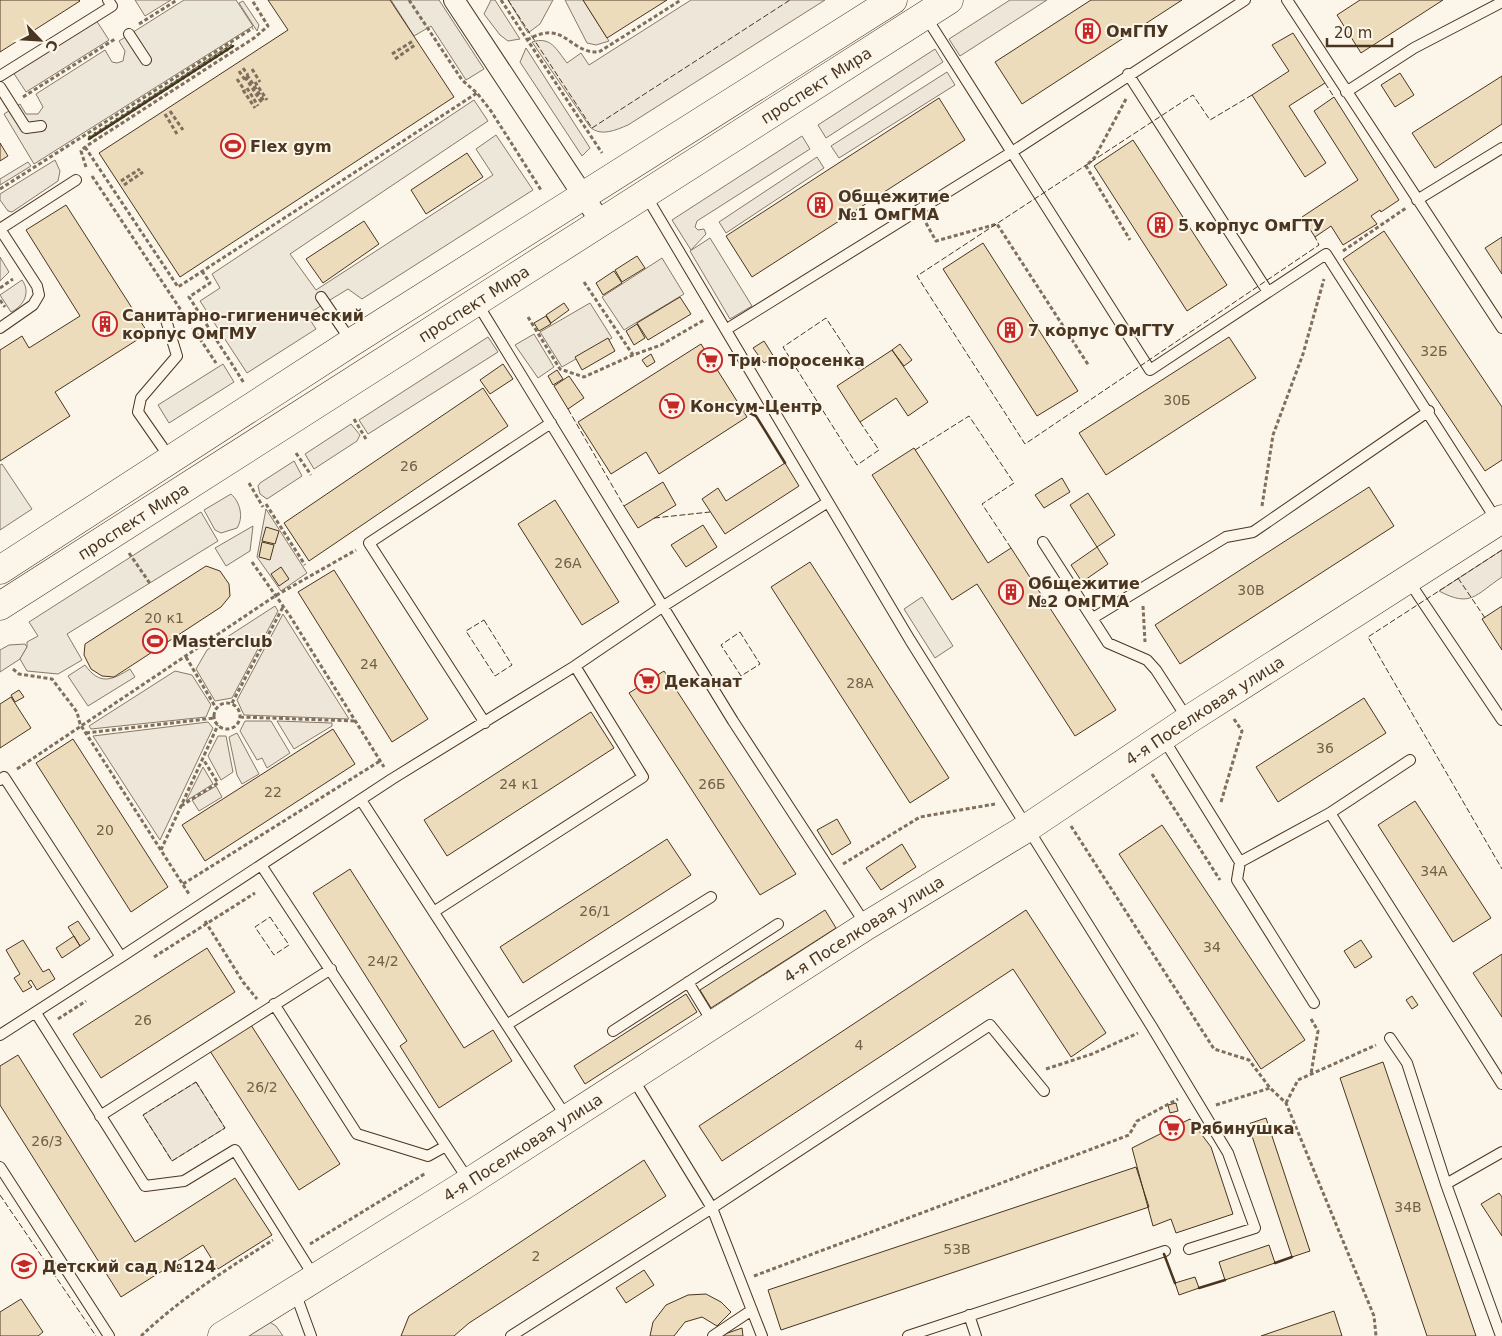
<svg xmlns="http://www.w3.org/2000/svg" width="1502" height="1336" font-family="'DejaVu Sans',sans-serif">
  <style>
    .green { fill: #ede6d9; stroke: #887966 }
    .parking { fill: #ede7d9; stroke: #887966 }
    .building { fill: #ecdcbc; stroke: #4a3520 }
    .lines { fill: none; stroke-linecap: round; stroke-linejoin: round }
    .lane-casing { stroke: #4a3520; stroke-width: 12 }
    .street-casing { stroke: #4a3520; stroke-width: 22 }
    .secondary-casing { stroke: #4a3520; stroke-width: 29 }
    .path { stroke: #7f6f5c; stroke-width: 3; stroke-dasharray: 4 2.5; stroke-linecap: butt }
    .lane { stroke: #fbf6e9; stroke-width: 10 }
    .street { stroke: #fbf6e9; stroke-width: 20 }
    .secondary { stroke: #fbf6e9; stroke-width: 28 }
    .hedge { stroke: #436837; stroke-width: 4; stroke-dasharray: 2.5 4; stroke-linecap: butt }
    .fence { stroke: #4a3520; stroke-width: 1; stroke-dasharray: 6 2.5; stroke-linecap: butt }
    .wall { stroke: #4a3520; stroke-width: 2.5 }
    .labels { text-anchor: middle; stroke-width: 4; stroke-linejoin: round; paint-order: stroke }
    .number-label { font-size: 14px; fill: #725f47 }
    .poi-label { font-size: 16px; font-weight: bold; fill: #4a3520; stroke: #fbf6e9; text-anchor: start }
    .street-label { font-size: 16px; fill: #4a3520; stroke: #fbf6e9 }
  </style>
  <rect width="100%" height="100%" fill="#fbf6e9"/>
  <path class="green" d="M135,0H171L145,16Z
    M491,0H495L520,39L508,41L500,35L484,14Z
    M508,0H553L540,24L528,33Z
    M565,0H583L609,41L596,45L587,43Z
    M691,0H825L628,125C616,130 601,137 590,127L532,42C551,36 556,49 567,63L581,53L589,65Z
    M1010,0H1047L960,56L949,39Z
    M243,1L259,25L257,31L239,3Z
    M96,20L109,40L26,92L13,72Z
    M232,44L89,139L88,138Z
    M526,48L590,148L582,156L520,62Z
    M935,49L943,62L826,138L818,125Z
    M947,72L955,85L839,158L831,146Z
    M802,136L810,149L697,221L695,227L698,230L704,229L706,234L691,250L672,220Z
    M817,157L824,168L726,233L719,222Z
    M55,160L60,171L58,181L12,212L8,211L0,200V194Z
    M28,162L31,166L0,185V179Z
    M0,257L9,272L0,281Z
    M662,258L684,294L624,330L602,297Z
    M22,280C31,292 24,306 11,312L0,295Z
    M590,303L612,338L562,367L540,332Z
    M488,337L498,352L368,434L359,420Z
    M351,424L360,435L357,441L314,469L305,454Z
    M294,461L302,476L267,499L260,494L258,486L260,483Z
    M231,494C240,502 244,517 237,528L221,533L215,530L204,510Z
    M266,509L307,573L281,591L257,557Z
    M1502,550V577C1475,595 1471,608 1439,591Z
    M275,606L278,611L232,698L215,701L196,669L207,650Z
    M283,614L349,719L244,715L237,700Z
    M25,644L27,647L20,659L0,672V650L9,645Z
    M85,665C100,686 112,680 130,669L135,677L88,706L68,676Z
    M175,671L192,675L211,705L206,717L91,729L89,726Z
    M245,721H271L290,753L267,768L262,758L257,760L240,731Z
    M277,721L332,723V726L294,749Z
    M208,722L213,728L160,840L93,736Z
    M237,733L259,774L242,784L237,775L229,737Z
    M218,736H226L233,772L221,780L208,756Z
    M203,767L213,784L186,801Z
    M216,786L222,797L199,811L192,800Z
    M196,1082L225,1128L172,1161L143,1115Z
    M268,1321L276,1326L283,1336H235Z"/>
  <path class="parking" d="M184,0H236L253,26L34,164L4,114L20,104L26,114H38L43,107L36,94L105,50L112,62L117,63L123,61L125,51L119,41Z
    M391,0H439L484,69L466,80L431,26L414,36Z
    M474,100L488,121L290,254L316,290L493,175L476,149L496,135L533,190L362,299L348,289L325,303L307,315L316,329L247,373L200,301L220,288L212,274Z
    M710,238L752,306L730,319L690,251Z
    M534,334L554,367L538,378L515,345Z
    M223,364L234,382L169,423L158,405Z
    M2,464L32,509L0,530V465Z
    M201,512L218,541L67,634L82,660L58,674L27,671L20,659L27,647V642L38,636L29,622Z
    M253,526L250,551L226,566L215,548Z
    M922,597L953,646L935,658L904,609Z"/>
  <path class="building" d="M0,0H79L80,1L0,52Z
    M268,0H390L454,97L180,277L99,153L288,30Z
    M583,0H667L607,38Z
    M1091,0H1182L1022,104L995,62Z
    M1360,0H1443L1361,53L1337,15Z
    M1293,33L1325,83L1289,106L1326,163L1305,177L1252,95L1289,71L1272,45Z
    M1400,73L1414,95L1395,107L1381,85Z
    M1502,76V124L1435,168L1412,133Z
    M1334,97L1399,200L1381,212L1380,210L1371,216L1377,224L1343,245L1331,226L1315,237L1302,217L1358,180L1314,111Z
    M939,98L965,140L752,277L726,236Z
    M1133,140L1227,285L1187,311L1094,166Z
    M0,143L8,156L0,161Z
    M467,153L483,177L426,214L411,190Z
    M66,205L148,333L55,392L70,416L0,461V350L22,336L29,348L80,316L26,230Z
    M364,221L379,244L323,283L306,259Z
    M1384,231L1502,407V460L1485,471L1343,259Z
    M1502,237V274L1485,248Z
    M983,243L1078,391L1037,416L943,269Z
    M637,256L645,268L622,282L615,270Z
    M614,271L622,283L603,295L596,283Z
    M680,297L691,314L648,340L637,323Z
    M564,303L569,310L551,323L546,315Z
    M546,316L551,324L539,331L534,323Z
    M637,324L645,338L634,345L626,331Z
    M1229,337L1256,378L1106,475L1079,433Z
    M608,338L615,351L582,370L575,357Z
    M764,341L774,357L764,363L753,348Z
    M701,344L747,417L659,474L646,452L611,474L578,422Z
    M900,344L912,360L904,366L892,350Z
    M892,350L928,402L908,416L896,398L860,422L837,386Z
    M651,354L655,362L647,367L642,360Z
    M503,364L513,379L490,394L480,380Z
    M557,370L563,379L553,385L548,376Z
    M569,376L584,398L568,409L554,386Z
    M483,388L508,426L309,561L284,523Z
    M914,448L988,563L1011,548L1116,710L1075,736L977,584L952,600L872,475Z
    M785,463L799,486L725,534L702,499L718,488L726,501Z
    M1062,478L1070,492L1044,508L1035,495Z
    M663,482L676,505L638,528L624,506Z
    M1369,487L1394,526L1180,664L1155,625Z
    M1088,493L1115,535L1097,547L1070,505Z
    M555,500L619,602L582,625L518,524Z
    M703,525L717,547L686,567L671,545Z
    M266,527L279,531L275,544L262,541Z
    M262,542L274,545L270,560L259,557Z
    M1097,547L1108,564L1082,582L1071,565Z
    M810,562L949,778L910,803L771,587Z
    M206,566L220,571L229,584L230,596L221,607L114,677L102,676L91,669L84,655L85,644Z
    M281,567L289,579L279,586L271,574Z
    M334,570L428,719L392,742L298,592Z
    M1502,606V650L1482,619Z
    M664,671L796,874L760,895L629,693Z
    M19,690L24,697L15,702L11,695Z
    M11,697L31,728L0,748V704Z
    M1364,698L1386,733L1278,802L1256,767Z
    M591,712L614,748L447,856L424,820Z
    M333,729L355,764L205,861L182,825Z
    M73,739L168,887L131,912L36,763Z
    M1415,801L1491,918L1453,942L1378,825Z
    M837,819L851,843L832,855L817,830Z
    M1162,825L1305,1040L1261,1069L1119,854Z
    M667,839L691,875L523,983L500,947Z
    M902,844L916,867L881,890L866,868Z
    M350,869L464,1048L493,1030L512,1061L439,1108L400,1046L407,1041L313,893Z
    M825,910L836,928L711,1008L700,990Z
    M1026,910L1106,1033L1071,1057L1013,969L722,1161L699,1126Z
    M78,921L90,939L80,946L68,927Z
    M74,936L80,946L62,958L56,948Z
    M23,940L43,972L49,969L55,979L37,990L31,980L28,982L32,987L23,992L14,978L20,974L6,950Z
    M1361,940L1372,957L1355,968L1344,951Z
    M207,948L235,992L101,1078L73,1034Z
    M1502,954V1017L1473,973Z
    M686,994L697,1012L585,1084L574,1066Z
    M1412,996L1418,1005L1412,1009L1406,1000Z
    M251,1025L340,1164L299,1190L210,1051Z
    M18,1055L135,1242L235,1178L272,1235L218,1269L203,1245L121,1297L0,1105V1066Z
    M1383,1062L1476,1336H1427L1340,1078Z
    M1176,1103L1178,1111L1170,1113L1168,1105Z
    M1266,1118L1310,1251L1292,1257L1248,1124Z
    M1190,1119L1211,1147L1233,1214L1176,1233L1171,1219L1153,1226L1132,1148Z
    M644,1160L666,1196L469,1323L454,1336H401L409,1316Z
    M1136,1167L1149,1207L781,1330L768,1290Z
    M1499,1193L1502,1197V1236L1481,1204Z
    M1269,1245L1275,1263L1225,1280L1219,1262Z
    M644,1270L654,1285L626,1303L616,1288Z
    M1195,1277L1199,1288L1179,1295L1175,1283Z
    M706,1294L721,1302L731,1312L717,1326L702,1317L685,1322L674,1336H650L653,1322L666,1305L688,1295Z
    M21,1299L43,1332L38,1336H0V1312Z
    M1334,1311L1342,1336H1261Z
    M742,1328L743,1336H722V1335Z"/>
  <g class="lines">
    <defs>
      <path id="lane" d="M1287,0L1502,328
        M926,17L1150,370L1326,254L1497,521
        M129,34L146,60
        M1128,74L1268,292
        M0,76L112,6L108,0
        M0,87L26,128L41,126
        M1346,92L1414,48L1502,2
        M645,194L910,640L1152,1027L1228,1153L1255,1228L1189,1249
        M1417,200L1502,148
        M0,229L37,286L39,295L33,305L0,328
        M0,229L76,180
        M321,297L351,341
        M477,303L733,721L866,925
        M166,320L177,356L141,398L138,412L170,458
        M727,329L1012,152L1245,0
        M1043,542L1108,643L1147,660L1156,670L1187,718
        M1408,580L1502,720
        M1093,618L1226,537L1253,532L1429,411
        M485,723L369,543L551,423
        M1163,738L1240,862L1330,813L1410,760
        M0,780L4,777L121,957L0,1035
        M361,800L567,1118
        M1330,813L1502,1084
        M1240,862L1237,880L1314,1003
        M261,865L469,1181
        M435,911L643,777L575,666
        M121,957L392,779L575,666L662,607L828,502
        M688,982L713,1023
        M274,1004L357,1134L428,1156L446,1146
        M36,1013L145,1186L184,1181L235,1150L315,1278
        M508,1024L711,897
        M613,1031L778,924
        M1390,1038L1407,1063L1446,1184L1501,1336
        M632,1077L712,1208L762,1336
        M100,1116L331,969
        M0,1167L109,1336
        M1446,1184L1502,1152
        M295,1292L311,1336
        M969,1315L976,1336
        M511,1336L712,1208L990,1025L1044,1091
        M713,1336L752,1310
        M908,1336L1165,1251"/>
      <path id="street" d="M454,0L600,221"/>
      <g id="secondary">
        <path d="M0,570L352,342L893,0"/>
        <path id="s1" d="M0,606L949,0"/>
        <path id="s2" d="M222,1336L469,1182L866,926L1027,828L1188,720L1502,519"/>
      </g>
    </defs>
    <use href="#lane" class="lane-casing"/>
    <use href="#street" class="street-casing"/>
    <use href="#secondary" class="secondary-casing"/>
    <path class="path" d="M409,0L462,80L477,93L491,111L541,190
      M501,0L602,153
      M139,24L177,0
      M527,40C565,18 569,54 599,52L681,0
      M392,54L413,41
      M395,59L415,45
      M243,68L248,75
      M252,69L260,82
      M239,71L245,80
      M247,75L264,101
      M245,77L262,103
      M237,79L245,91
      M255,82L267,100
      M247,88L258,106
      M243,90L255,108
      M23,97L115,39
      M1126,99L1095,157L1086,166L1130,240
      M170,111L183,130
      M165,114L177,134
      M85,147L178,287L477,93
      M86,167L81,151L85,147L254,38L268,26L252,0
      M92,176L216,363
      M121,181L140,169
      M124,185L143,172
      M0,189L253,28
      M926,223L936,241L997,224L1089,366
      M1343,251L1406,208
      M202,271L210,283L189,297L244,383
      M584,282L633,355L661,345L704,320
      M0,288L13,279
      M0,300L5,307
      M528,317L560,369L584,377L633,355
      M354,419L366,439
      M296,453L311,475
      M249,483L263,507
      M266,504L305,565
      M1262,506L1273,435L1303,354L1324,279
      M129,553L151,585
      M252,562L290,616L384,767
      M1143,606L1145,642
      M186,657L216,708
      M13,669L19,674L52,679L77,712L80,724L189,894
      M214 716a13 13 0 1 1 26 0a13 13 0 1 1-26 0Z
      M232,703L283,607
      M240,717L356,721
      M86,733L214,718
      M17,769L275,596L356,550
      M1152,774L1220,880
      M1221,802L1242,731L1234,719
      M181,806L218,783L203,759
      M1071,826L1214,1049L1249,1060L1270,1088L1286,1103L1374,1316L1376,1336
      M161,850L218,725
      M843,864L920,817L995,804
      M183,884L380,761
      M205,921L243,982L257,999
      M154,957L255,893
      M58,1019L86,1001
      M1311,1019L1318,1031L1311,1074
      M1046,1069L1092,1054L1138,1033
      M1286,1103L1298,1080L1376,1045
      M1216,1105L1270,1088
      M310,1244L426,1173
      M754,1276L1129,1135L1137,1121L1178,1099
      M141,1336C181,1298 227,1269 273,1240"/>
    <use href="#lane" class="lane"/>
    <use href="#street" class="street"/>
    <use href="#secondary" class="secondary"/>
    <path class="hedge" d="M89,138L232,46"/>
    <path class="fence" d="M508,0L592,128L790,0
      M1325,83L1334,97
      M1252,95L1210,120L1193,95L917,276L1025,444L1319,245L1315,237
      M568,409L624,506
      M860,422L879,450L857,465L783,347L826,318L860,370
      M915,450L969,416L1014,483L982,504L1011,548
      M654,518L710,512
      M1502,550L1368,637L1502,869
      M1458,578L1485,618
      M484,620L512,665L495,676L466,631Z
      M740,632L760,664L741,676L721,645Z
      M270,917L289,945L274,955L255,927Z
      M196,1082L225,1128L172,1161L143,1115Z
      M0,1195L96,1336"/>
    <path class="wall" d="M89,139L233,46
      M743,410L756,416L785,463
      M1164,1254L1175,1283
      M1275,1263L1292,1257
      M1199,1288L1225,1280"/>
  </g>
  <defs>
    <symbol id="building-ring" viewBox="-11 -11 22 22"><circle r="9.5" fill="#fbf6e9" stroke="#c62828" stroke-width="1.5"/><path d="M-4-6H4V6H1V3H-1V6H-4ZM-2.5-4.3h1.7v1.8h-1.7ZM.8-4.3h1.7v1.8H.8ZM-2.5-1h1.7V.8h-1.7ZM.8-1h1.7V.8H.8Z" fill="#c62828"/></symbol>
    <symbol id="stadium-ring" viewBox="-11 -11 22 22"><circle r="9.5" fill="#fbf6e9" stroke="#c62828" stroke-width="1.5"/><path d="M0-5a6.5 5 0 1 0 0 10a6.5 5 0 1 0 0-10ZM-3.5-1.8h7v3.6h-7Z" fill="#c62828"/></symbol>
    <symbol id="supermarket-ring" viewBox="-11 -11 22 22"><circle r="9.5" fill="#fbf6e9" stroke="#c62828" stroke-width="1.5"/><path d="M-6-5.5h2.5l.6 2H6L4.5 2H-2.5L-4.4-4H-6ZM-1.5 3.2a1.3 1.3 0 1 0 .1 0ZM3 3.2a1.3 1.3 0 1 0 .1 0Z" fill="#c62828"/></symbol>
    <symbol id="school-ring" viewBox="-11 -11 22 22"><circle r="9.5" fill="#fbf6e9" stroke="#c62828" stroke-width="1.5"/><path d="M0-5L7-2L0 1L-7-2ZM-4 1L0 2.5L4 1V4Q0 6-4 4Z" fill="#c62828"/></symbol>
  </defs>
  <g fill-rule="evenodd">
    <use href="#building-ring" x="1074" y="17" width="28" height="28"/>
    <use href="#stadium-ring" x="219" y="132" width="28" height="28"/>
    <use href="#building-ring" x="806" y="191" width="28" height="28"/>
    <use href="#building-ring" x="1146" y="211" width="28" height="28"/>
    <use href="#building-ring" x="91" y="310" width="28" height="28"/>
    <use href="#building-ring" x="996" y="316" width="28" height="28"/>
    <use href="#supermarket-ring" x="696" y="346" width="28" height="28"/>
    <use href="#supermarket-ring" x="658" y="392" width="28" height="28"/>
    <use href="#building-ring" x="997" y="578" width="28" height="28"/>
    <use href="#stadium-ring" x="141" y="627" width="28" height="28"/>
    <use href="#supermarket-ring" x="633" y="667" width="28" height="28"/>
    <use href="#supermarket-ring" x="1158" y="1114" width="28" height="28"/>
    <use href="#school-ring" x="10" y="1252" width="28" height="28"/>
  </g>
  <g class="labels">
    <g class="number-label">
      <text x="1434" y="356">32Б</text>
      <text x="1177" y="405">30Б</text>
      <text x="409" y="471">26</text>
      <text x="568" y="568">26А</text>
      <text x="1251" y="595">30В</text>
      <text x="164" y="623">20 к1</text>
      <text x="369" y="669">24</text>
      <text x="860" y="688">28А</text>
      <text x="1325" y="753">36</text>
      <text x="519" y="789">24 к1</text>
      <text x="712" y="789">26Б</text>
      <text x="273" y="797">22</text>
      <text x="105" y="835">20</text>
      <text x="1434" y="876">34А</text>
      <text x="595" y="916">26/1</text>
      <text x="1212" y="952">34</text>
      <text x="383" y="966">24/2</text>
      <text x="143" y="1025">26</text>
      <text x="859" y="1050">4</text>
      <text x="262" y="1092">26/2</text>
      <text x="47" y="1146">26/3</text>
      <text x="1408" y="1212">34В</text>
      <text x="957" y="1254">53В</text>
      <text x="536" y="1261">2</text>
    </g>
    <g class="poi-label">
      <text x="1106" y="37">ОмГПУ</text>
      <text x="250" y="152">Flex gym</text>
      <text x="838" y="202">Общежитие<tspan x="838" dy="18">№1 ОмГМА</tspan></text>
      <text x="1178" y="231">5 корпус ОмГТУ</text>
      <text x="122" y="321">Санитарно-гигиенический<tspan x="122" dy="18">корпус ОмГМУ</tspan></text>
      <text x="1028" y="336">7 корпус ОмГТУ</text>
      <text x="728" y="366">Три поросенка</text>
      <text x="690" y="412">Консум-Центр</text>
      <text x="1028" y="589">Общежитие<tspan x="1028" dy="18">№2 ОмГМА</tspan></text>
      <text x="172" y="647">Masterclub</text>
      <text x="664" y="687">Деканат</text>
      <text x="1190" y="1134">Рябинушка</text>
      <text x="42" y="1272">Детский сад №124</text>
    </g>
    <g class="street-label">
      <text dy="6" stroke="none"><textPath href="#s1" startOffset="968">проспект Мира</textPath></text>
      <text dy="6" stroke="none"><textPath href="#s1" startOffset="562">проспект Мира</textPath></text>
      <text dy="6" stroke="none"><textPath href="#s1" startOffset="158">проспект Мира</textPath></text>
      <text dy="6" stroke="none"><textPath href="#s2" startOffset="1165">4-я Поселковая улица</textPath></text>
      <text dy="6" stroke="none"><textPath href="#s2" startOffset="760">4-я Поселковая улица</textPath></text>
      <text dy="6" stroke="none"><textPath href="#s2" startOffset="355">4-я Поселковая улица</textPath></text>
    </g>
  </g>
  <g transform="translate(40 40) rotate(115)" stroke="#fbf6e9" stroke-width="4" paint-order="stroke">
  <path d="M0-4L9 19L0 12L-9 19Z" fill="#4a3520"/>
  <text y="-8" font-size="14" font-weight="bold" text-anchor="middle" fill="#4a3520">С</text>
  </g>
  <path d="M1327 38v8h65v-8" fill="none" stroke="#4a3520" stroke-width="2.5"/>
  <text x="1334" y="38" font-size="15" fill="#4a3520" stroke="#fbf6e9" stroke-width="4" paint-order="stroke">20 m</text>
</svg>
